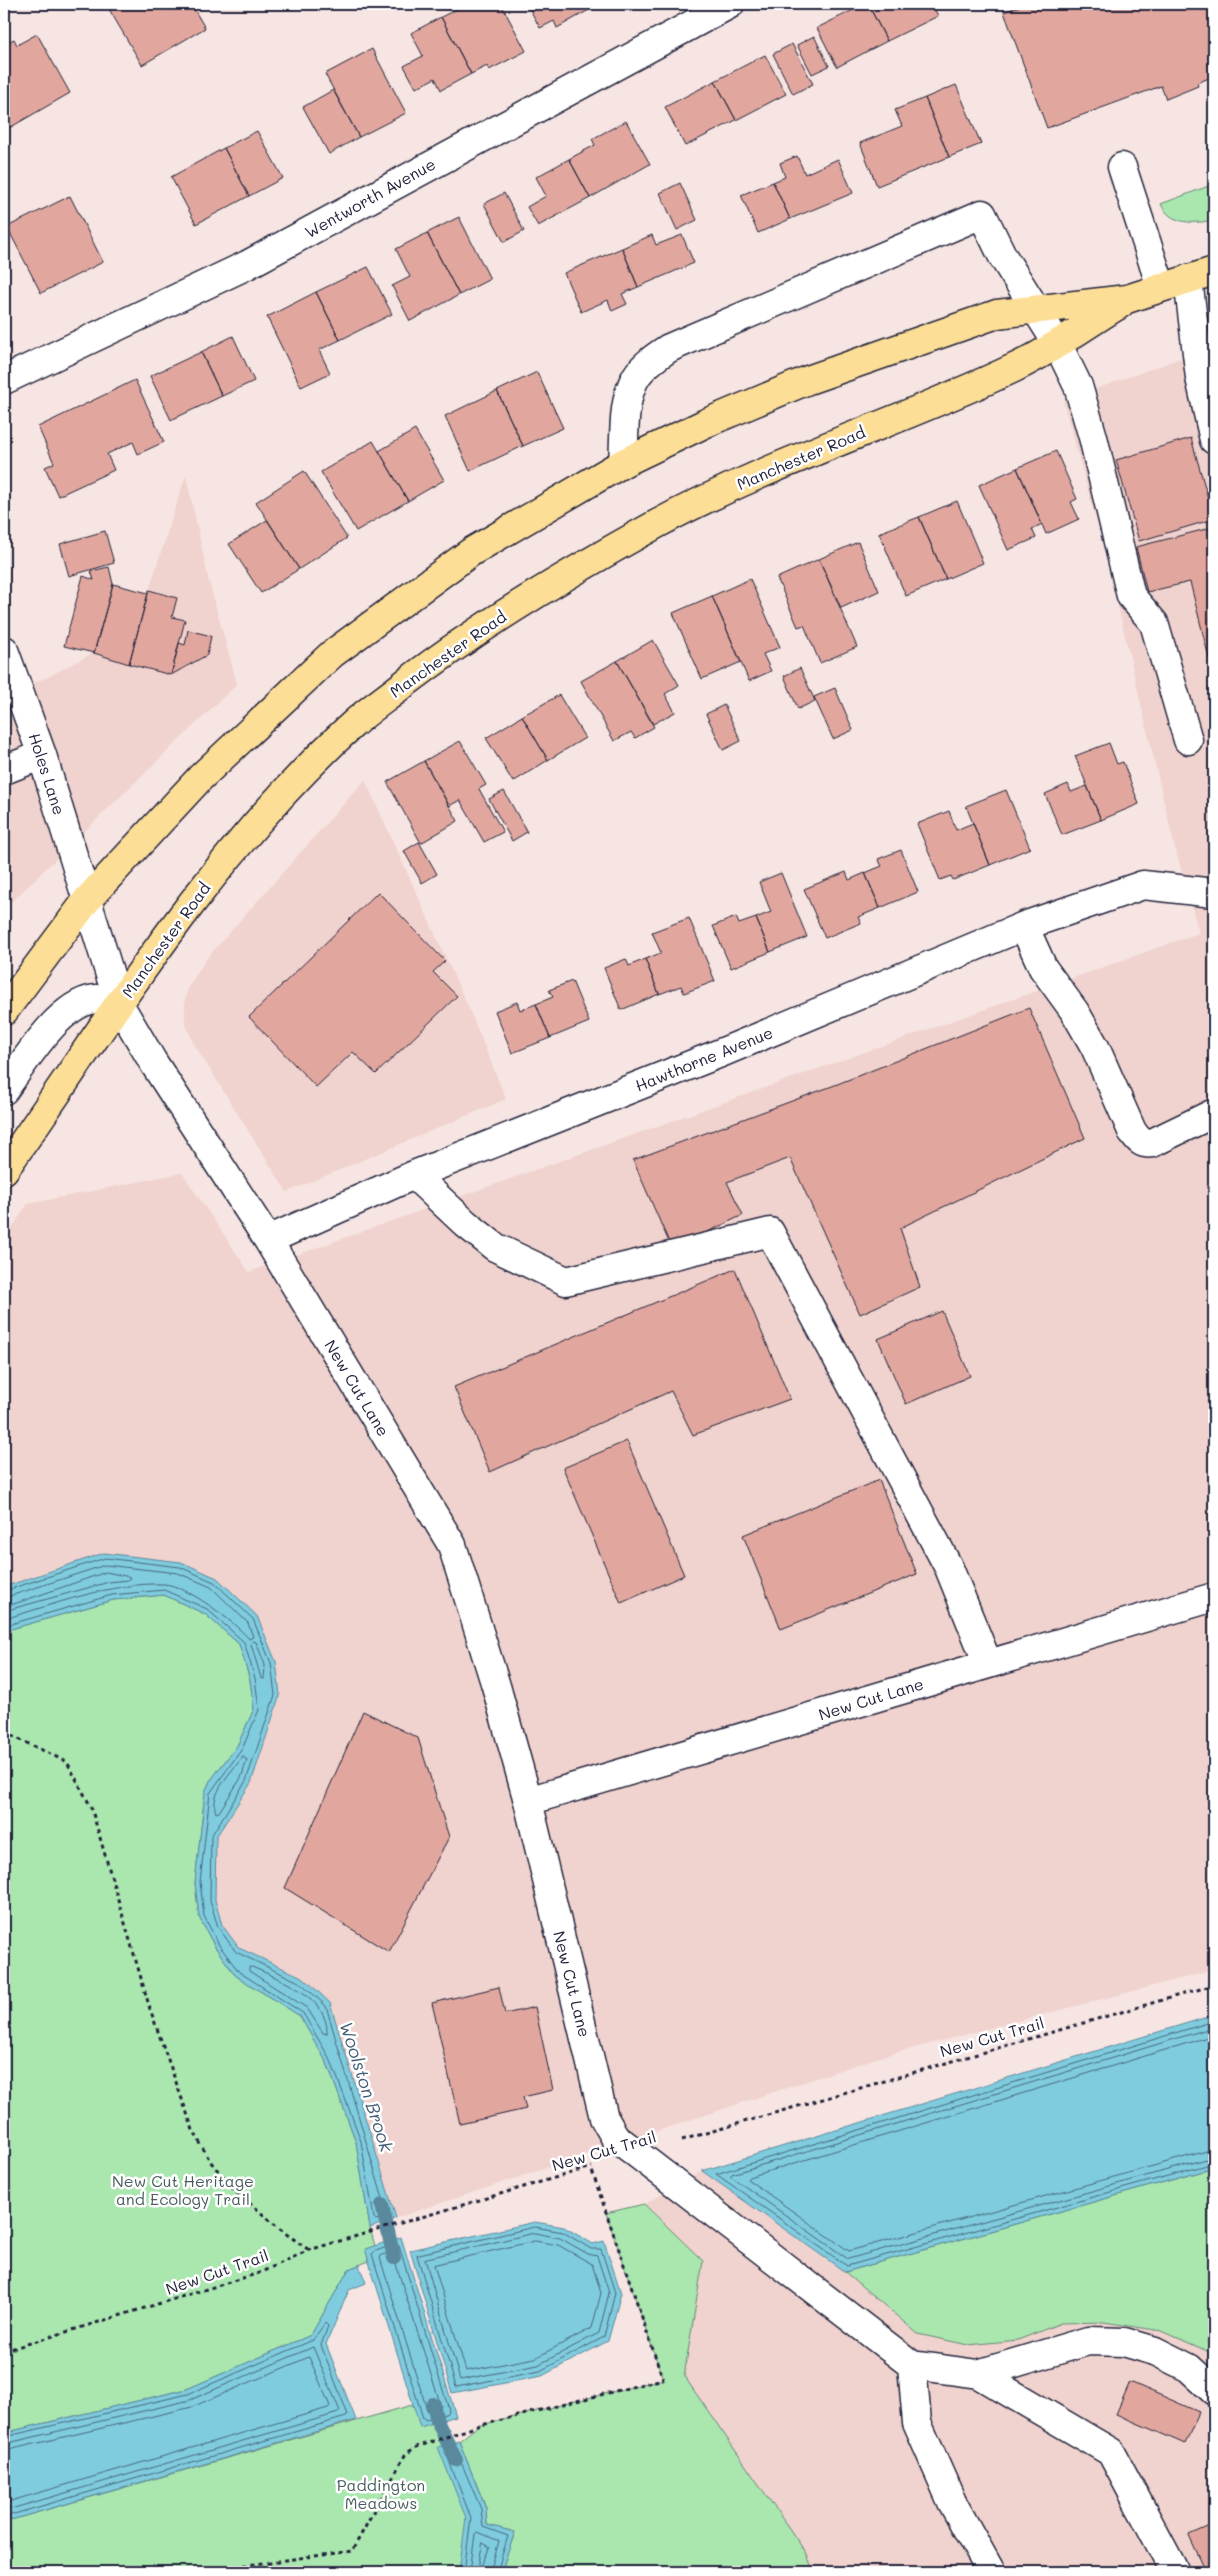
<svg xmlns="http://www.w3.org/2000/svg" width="1218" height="2576" font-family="Mali,sans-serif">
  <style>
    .built { fill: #f0d2ce }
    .green { fill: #a9e7af; stroke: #668475 }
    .water { fill: #7fccde; stroke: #5a889d }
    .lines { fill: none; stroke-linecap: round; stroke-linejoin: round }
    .shore { stroke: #47667c; stroke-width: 1 }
    .stream { stroke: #5a889d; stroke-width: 14 }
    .building { fill: #e1a79e; stroke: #22223b }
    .minor-casing { stroke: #22223b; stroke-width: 31 }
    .major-casing { stroke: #22223b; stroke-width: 31 }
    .path { stroke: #22223b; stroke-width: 3; stroke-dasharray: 4 4; stroke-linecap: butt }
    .minor { stroke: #fff; stroke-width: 28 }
    .major { stroke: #fdde96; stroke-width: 28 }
    .labels { text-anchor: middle; stroke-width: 5; stroke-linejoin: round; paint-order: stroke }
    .street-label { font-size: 16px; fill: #22223b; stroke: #fff }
    .park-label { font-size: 16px; fill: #4a5d5e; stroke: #fff }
    .water-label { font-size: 18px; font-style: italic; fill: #435e74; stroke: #fff }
  </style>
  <rect width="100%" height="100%" fill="#f6e5e2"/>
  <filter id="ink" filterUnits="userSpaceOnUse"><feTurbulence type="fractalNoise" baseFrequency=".02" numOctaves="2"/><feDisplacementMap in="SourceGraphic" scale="10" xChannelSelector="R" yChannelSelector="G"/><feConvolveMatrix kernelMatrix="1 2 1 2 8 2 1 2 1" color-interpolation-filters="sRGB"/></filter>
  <g filter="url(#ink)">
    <path class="built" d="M1214,346V1970L879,2057L396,2218L330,2003L304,1978L239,1948L222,1925L215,1900L216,1837L251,1783L280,1695L104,1553L4,1587V1240L28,1204L182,1173L249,1272L1199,933L1174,844L1105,551L1063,401Z
      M186,475L209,582L237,684L4,909V693L46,678L93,653L113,584L148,593Z
      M365,780L469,1009L506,1099L287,1192L194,1044L185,1022V1000L189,986L207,958Z
      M702,2171L845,2272L918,2334L968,2345L1018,2340L1061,2323L1104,2322L1162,2331L1210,2350L1214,2354V2572H814L806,2553L684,2376L703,2261L645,2204Z"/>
    <path class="green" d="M1214,184V220C1195,224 1170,225 1161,204Z
      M164,1595L205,1614L239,1644L250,1680L254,1709L237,1746L210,1781L205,1792L195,1883L199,1917L215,1947L236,1976L300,2016L327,2063L356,2142L370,2228L375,2246L366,2249L369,2261L349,2269L311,2335L187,2389L4,2433V1631L113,1600Z
      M1214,2168V2354L1162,2331L1104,2322L1061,2323L1018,2340L968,2345L918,2334L845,2272Z
      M644,2204L703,2261L684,2376L806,2553L814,2572H501L515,2532L487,2525L486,2508L459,2441L478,2426L663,2379L606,2213Z
      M412,2405L430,2408L474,2514L473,2572H4V2522Z"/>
    <path class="water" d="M104,1553L181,1562L217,1578L257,1616L276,1662L280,1695L251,1783L216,1837L215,1900L222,1925L239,1948L304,1978L330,2003L396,2218L370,2228L356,2142L327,2063L300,2016L236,1976L215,1947L199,1917L195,1883L205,1792L210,1781L237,1746L254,1709L250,1680L239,1644L205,1614L164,1595L113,1600L4,1631V1587Z
      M1214,2015V2168L845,2272L702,2171Z
      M535,2222L564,2227L593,2244L604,2241L621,2293L608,2341L542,2376L452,2393L410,2250Z
      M401,2237L456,2416L420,2427L365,2249Z
      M359,2265L366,2283L349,2290L326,2344L356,2420L4,2522V2433L187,2389L311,2335L349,2269Z
      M459,2441L486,2509L487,2525L515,2532L501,2572H459L466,2518L438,2447Z"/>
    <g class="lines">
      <path class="shore" d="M4,1591L105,1558L180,1567L214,1582L253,1619L271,1663L275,1695L246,1781L211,1836L210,1901L218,1927L236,1952L301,1983L326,2006L388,2216L376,2220L374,2218L361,2141L331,2061L303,2013L239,1972L219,1945L204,1916L200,1882L210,1793L242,1749L259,1710L255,1678L244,1642L207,1609L164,1590L112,1595L4,1626
        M4,1598L105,1565L178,1573L211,1587L248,1623L253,1637L249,1639C235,1622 186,1585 164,1584C112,1582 53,1605 4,1619
        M4,1605H11L106,1572L130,1577L128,1580L109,1582L4,1611
        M253,1641L256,1642L265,1665L264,1679L261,1678L251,1644Z
        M243,1757L247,1760L241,1778L219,1812L216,1813C209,1793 232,1771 243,1757Z
        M252,1967C279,1979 329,1996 327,2034L323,2033L307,2008L249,1971V1968Z
        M1214,2021L716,2174L847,2266L1214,2163
        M1214,2027L732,2174L730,2176L848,2259L1214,2157
        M1214,2035L749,2177L747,2179L849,2251L1214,2149
        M535,2227L563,2232L591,2249H601L615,2293L604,2337L540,2371L456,2387L417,2255Z
        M535,2233L560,2238L588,2254L597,2256L609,2293L599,2333L538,2365L460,2380L425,2259Z
        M535,2241L558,2245L592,2264L601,2293L592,2328L535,2358L466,2371L434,2265Z
        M396,2244L399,2246L449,2410L448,2413L426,2420L423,2418L372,2254L374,2252Z
        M392,2252L441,2406L440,2409L430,2412L427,2410L380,2258L381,2256Z
        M4,2437L188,2394L313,2340L325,2323L328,2326L321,2345L348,2415L346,2417L4,2517
        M4,2444L190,2400L313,2347L340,2411L338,2413L4,2511
        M4,2451L192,2407L309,2357L330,2406L328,2408L4,2503
        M483,2543L490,2547L481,2566L479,2564Z
        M464,2572L471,2518L446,2453L455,2448L481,2509L483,2527L508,2536L497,2572
        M470,2572L475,2534L478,2532L499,2541L490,2572"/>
      <path class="stream" d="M382,2205L394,2258
        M433,2404L437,2421L456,2460"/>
    </g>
    <path class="building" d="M106,4H191L205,28L142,65Z
      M467,4H501L526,51L489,70L487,66L471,74L441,17Z
      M527,4H586L589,10L557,28L554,21L540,28Z
      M586,4H602L589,10Z
      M865,4H868L887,41L837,67L817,28Z
      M868,4H932L938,16L887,41Z
      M1025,4H1214V76L1197,83L1198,86L1166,99L1161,86L1047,128L1004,12Z
      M441,17L471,74L441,90L435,78L416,88L404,66L423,56L411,33Z
      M37,34L70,93L4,131V44L14,39L17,45Z
      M814,36L829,66L812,74L797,45Z
      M792,44L813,84L793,94L773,54Z
      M372,49L406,113L359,137L325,74Z
      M765,55L786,94L736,120L715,81Z
      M715,81L736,120L685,146L665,107Z
      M956,85L981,144L949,157L925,98Z
      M333,90L359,137L329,154L303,107Z
      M925,98L949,157L877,186L860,143L902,126L895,110Z
      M626,121L650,164L590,198L569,159L595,145L592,139Z
      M257,131L283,178L249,196L224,148Z
      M224,148L249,196L196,224L171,177Z
      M797,156L805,174L838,159L853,193L790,219L773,182L785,177L780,163Z
      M569,159L590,198L538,226L527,207L546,196L536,177Z
      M773,182L790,219L758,233L741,195Z
      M680,183L697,220L677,230L660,193Z
      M504,193L524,231L504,242L484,204Z
      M70,196L103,262L41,293L7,227Z
      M459,217L490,279L459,295L427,233Z
      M427,233L459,295L410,321L392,286L410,277L396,249Z
      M652,235L656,245L682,235L694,263L638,287L622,248Z
      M622,248L638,287L622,294L627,304L612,311L608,300L581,312L564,273Z
      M368,267L392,314L340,340L316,292Z
      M316,292L340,340L319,350L330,373L301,387L267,317Z
      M233,336L254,381L222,396L201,352Z
      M201,352L222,396L171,420L150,376Z
      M537,372L563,428L523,446L497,391Z
      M135,380L164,442L138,454L133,442L107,454L114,470L58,496L45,467L54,463L38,427Z
      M497,391L523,446L470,471L445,416Z
      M415,430L444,480L408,501L379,451Z
      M1191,438L1214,519L1139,541L1116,460Z
      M373,441L408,501L356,531L321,472Z
      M1056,451L1077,499L1071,502L1079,519L1046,534L1017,468Z
      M1017,468L1042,524L1032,529L1036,538L1008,550L979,485Z
      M304,471L347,538L299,569L256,502Z
      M957,501L983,563L946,579L919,517Z
      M919,517L946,579L906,596L879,533Z
      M267,520L299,569L261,593L229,544Z
      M1214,527V678L1190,582L1147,592L1136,547Z
      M105,531L114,563L69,576L60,544Z
      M858,542L879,591L841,608L819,559Z
      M819,559L857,647L820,663L804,625L798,627L777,578Z
      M109,567L113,584L94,653L64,646L83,576L94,580L91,571Z
      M750,579L780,647L763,654L771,671L749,681L712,596Z
      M113,584L148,593L129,664L94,653Z
      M149,590L177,598L172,617L185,620L171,675L129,664Z
      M712,596L741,662L702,679L673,613Z
      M188,630L211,636L207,655L171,675L179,643L185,645Z
      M653,640L679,685L665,694L675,712L653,724L617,661Z
      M617,661L654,727L635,738L631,732L614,741L581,681Z
      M800,668L815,701L798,709L784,676Z
      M835,688L853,730L833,739L814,697Z
      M559,695L585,738L548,760L522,716Z
      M724,705L741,741L723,750L706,714Z
      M522,716L548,760L513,782L486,738Z
      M460,741L486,785L479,789L503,832L484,842L460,800L449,806L424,761Z
      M1109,743L1117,764L1123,762L1139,804L1101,820L1075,756Z
      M424,761L458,821L421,843L387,782Z
      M1068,784L1071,792L1087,786L1101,820L1062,835L1045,794Z
      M1006,790L1030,848L990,865L966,806Z
      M504,791L527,832L512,841L489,799Z
      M949,811L956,830L973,823L990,865L953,880L951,876L940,880L917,824Z
      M419,842L437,874L422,883L404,851Z
      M901,850L918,892L880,908L865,873L882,866L878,859Z
      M846,872L849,880L865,873L880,908L858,917L861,923L825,938L804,889Z
      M781,873L807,937L770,952L756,918L771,912L759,882Z
      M378,892L445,961L433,972L457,996L376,1074L353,1052L316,1087L249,1017Z
      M736,917L739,924L756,918L770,952L731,968L713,926Z
      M689,918L715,981L684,993L681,986L659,994L645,959L661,953L652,932Z
      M626,959L629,966L645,959L659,994L621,1010L604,968Z
      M572,981L589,1022L550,1038L536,1004L553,997L549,990Z
      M517,1002L520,1010L536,1004L550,1038L512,1053L495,1011Z
      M1029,1008L1085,1138L900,1228L920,1287L860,1314L790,1158L727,1182L743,1215L672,1249L633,1160L835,1085Z
      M735,1269L790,1399L693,1435L671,1391L490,1472L454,1387Z
      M942,1311L970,1376L906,1404L878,1339Z
      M627,1441L684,1575L621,1603L563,1468Z
      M879,1480L917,1574L781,1629L743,1535Z
      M363,1711L418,1738L449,1837L389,1952L285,1888Z
      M499,1987L505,2014L535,2007L553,2090L523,2097L526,2109L460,2124L432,2003Z
      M1130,2382L1199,2412L1185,2444L1116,2414Z
      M1214,2524V2572H1206L1189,2535Z"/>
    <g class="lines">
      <defs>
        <path id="minor" d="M1122,167L1161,287
          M1188,279L1200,378L1214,440
          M4,380L247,265L730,4
          M623,463C625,436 622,400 636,377C643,365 657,356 669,348L982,214L1003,257L1057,343L1078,386L1093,437L1131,596L1154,623L1188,740
          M4,650L42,755L119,1004L153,1062L268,1240L452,1545L496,1686L528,1801L604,2118L615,2137L912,2365L978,2374L1088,2341L1124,2342L1155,2351L1189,2368L1214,2391
          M4,770L42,755
          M1024,926L1043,968L1075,1012L1095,1047L1132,1131C1138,1139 1141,1145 1152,1143L1214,1113
          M4,1090C25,1062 64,993 104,999C109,1000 115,1003 119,1004
          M414,1175L466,1224L495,1247L566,1281L770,1232L949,1568L988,1664
          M268,1240L414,1175L723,1052L1024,926L1143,885L1214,893
          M528,1801L1214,1597
          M912,2365L917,2423L952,2502L991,2572
          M978,2374L1111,2452L1175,2572"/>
        <path id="major" d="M4,1011L87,900L201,777L332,654L471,552L623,463L706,423L808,380L997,314L1127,299L1214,271
          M4,1170C112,1016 212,852 352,725C368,710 387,698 404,684C482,624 569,573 655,525C770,462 896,424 1014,368C1051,351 1085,325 1120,304"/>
      </defs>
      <use href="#minor" class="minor-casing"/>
      <use href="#major" class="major-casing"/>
      <path class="path" d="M4,1732L67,1762L91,1807L150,2009L193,2130L210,2161L235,2191L285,2233L309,2250
        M682,2140L1214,1985
        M4,2351L259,2273L309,2250L592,2167
        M196,2572L352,2551L405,2455L414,2448L478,2426L663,2379L591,2168"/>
      <use href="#minor" class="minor"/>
      <use href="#major" class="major"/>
    </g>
  </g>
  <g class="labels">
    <g class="street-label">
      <text transform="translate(370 198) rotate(-29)" y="6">Wentworth Avenue</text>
      <text transform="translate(801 458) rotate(-23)" y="6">Manchester Road</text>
      <text transform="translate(448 654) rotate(-35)" y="6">Manchester Road</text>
      <text transform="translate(47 774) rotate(72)" y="6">Holes Lane</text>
      <text transform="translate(166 940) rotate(-54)" y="6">Manchester Road</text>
      <text transform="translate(704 1059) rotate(-22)" y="6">Hawthorne Avenue</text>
      <text transform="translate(357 1388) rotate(59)" y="6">New Cut Lane</text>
      <text transform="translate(871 1699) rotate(-17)" y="6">New Cut Lane</text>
      <text transform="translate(572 1984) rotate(76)" y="6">New Cut Lane</text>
      <text transform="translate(992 2037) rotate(-16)" y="6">New Cut Trail</text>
      <text transform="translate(604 2151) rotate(-16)" y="6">New Cut Trail</text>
      <text transform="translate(217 2272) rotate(-19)" y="6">New Cut Trail</text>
    </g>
    <g class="park-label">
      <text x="183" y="2187">New Cut Heritage<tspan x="183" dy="18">and Ecology Trail</tspan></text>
      <text x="381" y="2491">Paddington<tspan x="381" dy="18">Meadows</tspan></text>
    </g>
    <g class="water-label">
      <text transform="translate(366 2087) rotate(72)" y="6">Woolston Brook</text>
    </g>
  </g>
  <rect width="1218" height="2576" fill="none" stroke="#fff" stroke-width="20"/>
  <rect x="10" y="10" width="1198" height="2556" fill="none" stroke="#22223b" stroke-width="2" filter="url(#ink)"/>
</svg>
